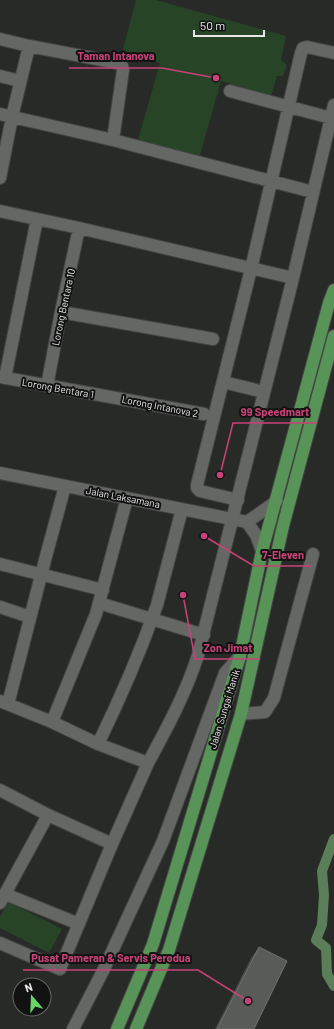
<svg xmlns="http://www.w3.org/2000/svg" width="334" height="1029" font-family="Barlow,sans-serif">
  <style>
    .green { fill: #274426 }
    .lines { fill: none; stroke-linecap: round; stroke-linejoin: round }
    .canal { stroke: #5a7e57; stroke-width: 10 }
    .minor-casing { stroke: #444544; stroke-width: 14 }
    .major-casing { stroke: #444544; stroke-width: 14 }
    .minor { stroke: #656764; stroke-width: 12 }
    .major { stroke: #589357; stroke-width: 12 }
    .wall { fill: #484a48 }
    .building { fill: #595b59; stroke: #6f716f }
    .labels { text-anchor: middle; stroke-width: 4; stroke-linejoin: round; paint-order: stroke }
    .street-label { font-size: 10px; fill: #e7e8e7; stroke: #111211 }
    .leader { fill: none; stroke: #c94277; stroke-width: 1.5 }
    .callout-dot { fill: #c94277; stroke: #111211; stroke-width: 1.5 }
    .callout-label { font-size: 11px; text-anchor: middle; font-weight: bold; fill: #c94277; stroke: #111211; stroke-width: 4; stroke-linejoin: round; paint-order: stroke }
  </style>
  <rect width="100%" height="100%" fill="#282a28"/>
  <path class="green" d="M136,0H156L286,36L281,60L286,64V69L283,76H277L271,96L221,81L199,158L138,140L160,63L122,53Z
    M8,902L62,929L49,953L0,928V917Z"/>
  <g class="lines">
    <path class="canal" d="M334,839L322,871L324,895L322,925L316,940L326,948L327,974L334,986"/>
    <defs>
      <path id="minor" d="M0,39L29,46
        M0,76L20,81
        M230,91L331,118
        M0,114L113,140L313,192
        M0,178L12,117L29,46L118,63L122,66L123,70L113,140
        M0,211L79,228L293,278
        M61,312L213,339
        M0,377L204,414
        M5,378L37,219
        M223,382L264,392
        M47,386L61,312L79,228
        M0,473L247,522L256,535L262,551
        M238,500L200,491L197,488V485L251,269L301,53L303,48L307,47L334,53
        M247,522L277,501
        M0,564L103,590
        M99,603L204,635
        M0,607L30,617
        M0,701L52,722L98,744L148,763L112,844L60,969L0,943
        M8,704L45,560L65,486
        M241,714L265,712L274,698L313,554
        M52,722L96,614L127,498
        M98,744C120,699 140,653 157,605L182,509
        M148,763C167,728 186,693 198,655L293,278L334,105
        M0,790L48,815L112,844
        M5,894L79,924
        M0,903L48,815
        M73,1029L103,971L163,841L225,673L240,656"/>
      <path id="major" d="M117,1029L153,944L240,656L262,551L329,303L334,290
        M136,1029L169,950L241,714L283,526L334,336"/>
    </defs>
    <use href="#minor" class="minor-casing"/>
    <use href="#major" class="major-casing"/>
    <use href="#minor" class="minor"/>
    <use href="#major" class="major"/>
  </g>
  <path class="wall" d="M259,947L254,1029H215L251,958Z"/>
  <path class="building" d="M259,947L287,961L254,1029H217Z"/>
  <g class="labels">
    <g class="street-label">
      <text transform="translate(63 307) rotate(-78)" y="4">Lorong Bentara 10</text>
      <text transform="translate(58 388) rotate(10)" y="4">Lorong Bentara 1</text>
      <text transform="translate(160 406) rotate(11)" y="4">Lorong Intanova 2</text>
      <text transform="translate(123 497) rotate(11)" y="4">Jalan Laksamana</text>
      <text transform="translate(224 709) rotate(-73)" y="4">Jalan Sungai Manik</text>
    </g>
  </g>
  <path class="leader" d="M216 78L162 68H69M220 475L233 423H317M204 536L254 566H312M183 595L195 659H260M248 1001L198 970H23"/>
  <g class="callout-dot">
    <circle cx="216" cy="78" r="4"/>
    <circle cx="220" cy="475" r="4"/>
    <circle cx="204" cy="536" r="4"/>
    <circle cx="183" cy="595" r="4"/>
    <circle cx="248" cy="1001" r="4"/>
  </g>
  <g class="callout-label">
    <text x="116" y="60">Taman Intanova</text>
    <text x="275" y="416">99 Speedmart</text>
    <text x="283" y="559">7-Eleven</text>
    <text x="228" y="652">Zon Jimat</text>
    <text x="111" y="962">Pusat Pameran &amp; Servis Perodua</text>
  </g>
  <g transform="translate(32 997) rotate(341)"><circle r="19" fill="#111211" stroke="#676867"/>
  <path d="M0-3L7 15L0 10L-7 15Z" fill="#68d465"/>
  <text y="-6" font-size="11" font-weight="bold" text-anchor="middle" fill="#e7e8e7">N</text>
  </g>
  <path d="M194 30v6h70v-6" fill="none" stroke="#e7e8e7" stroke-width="2"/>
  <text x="200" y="30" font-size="12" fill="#e7e8e7" stroke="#111211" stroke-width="3" paint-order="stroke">50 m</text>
</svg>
